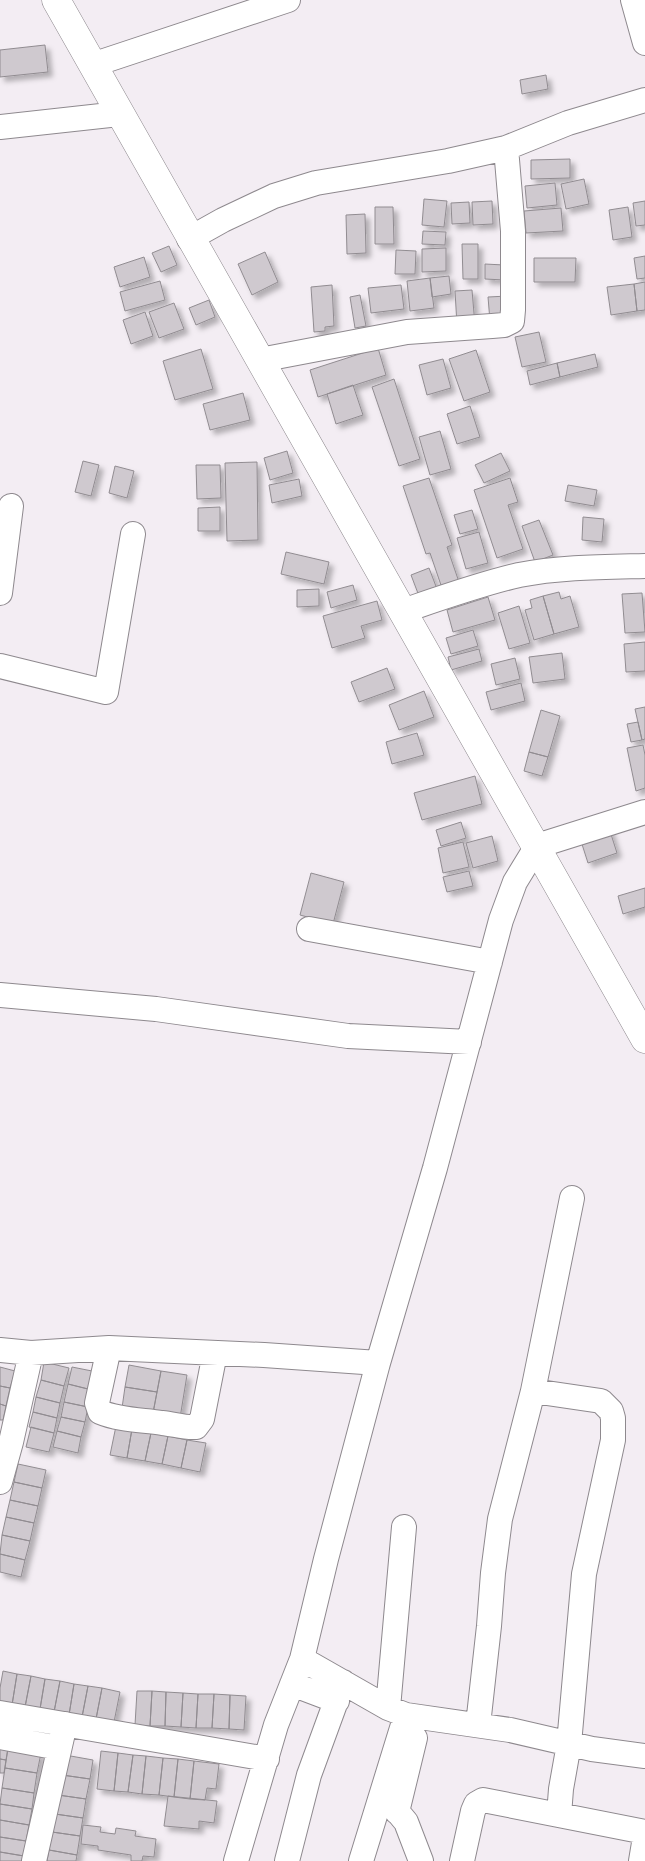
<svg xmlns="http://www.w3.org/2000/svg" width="645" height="1861" font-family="Signika,sans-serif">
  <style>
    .building { fill: #cfc9cf; stroke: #918c91; filter: url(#shadow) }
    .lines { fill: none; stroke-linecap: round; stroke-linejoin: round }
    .minor-casing { stroke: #8e898e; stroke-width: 26 }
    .major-casing { stroke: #8e898e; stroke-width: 29 }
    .minor { stroke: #fff; stroke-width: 24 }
    .major { stroke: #fff; stroke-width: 28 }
  </style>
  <defs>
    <filter id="shadow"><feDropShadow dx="4.5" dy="4.5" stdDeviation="2.5" flood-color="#0004"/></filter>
  </defs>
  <rect width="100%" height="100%" fill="#f3edf3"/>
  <path class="building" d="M45,45L48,72L0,77V50Z
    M546,75L548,89L522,94L520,80Z
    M570,159V178L531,179V160Z
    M584,179L589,204L566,209L561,184Z
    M555,183L557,205L527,208L525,186Z
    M424,199L447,201L444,227L422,225Z
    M492,201L493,224L473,225L472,202Z
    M645,201V225L636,226L633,203Z
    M469,202L470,223L452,224L451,203Z
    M375,207H393L394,244H375Z
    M628,207L632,237L613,240L609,210Z
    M561,208L563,231L526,233L524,211Z
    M365,214L366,253L347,254L346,215Z
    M423,231L446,232L445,245L422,244Z
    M462,244H478V279H463Z
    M169,246L177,265L161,272L152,253Z
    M446,248V271L422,272V249Z
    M396,250L416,251L415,274H395Z
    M265,252L278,282L252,295L238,264Z
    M645,256V278L637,279L634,258Z
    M144,257L150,277L120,287L114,267Z
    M534,258H576L575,282H534Z
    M485,264L504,265V280L485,279Z
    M449,276L451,294L432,297L430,278Z
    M430,278L434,308L410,311L407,281Z
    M160,281L165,300L125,311L120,292Z
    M645,282V310L637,311L634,284Z
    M634,284L637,311L611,315L607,287Z
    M332,285L334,326L325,327V331L314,332L311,287Z
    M401,285L404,309L371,313L368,288Z
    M472,290L475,325H457L455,291Z
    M360,295L366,326L355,328L350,297Z
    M508,296L511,319L490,321L488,297Z
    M209,300L215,317L196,325L189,308Z
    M174,303L184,329L159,338L149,312Z
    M145,312L153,336L131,344L123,320Z
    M539,332L546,362L522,367L515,337Z
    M378,348L386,375L318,397L310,370Z
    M201,349L213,389L175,400L163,361Z
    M476,350L490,392L464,401L449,359Z
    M595,354L598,367L560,377L557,363Z
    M443,359L451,388L427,395L419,365Z
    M557,363L560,377L530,385L527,371Z
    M394,379L420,459L399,466L372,387Z
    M353,385L363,415L336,424L327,394Z
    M243,393L250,420L210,430L203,404Z
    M470,406L480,437L457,444L447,414Z
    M440,431L451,469L430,475L419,437Z
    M287,451L293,473L270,480L264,458Z
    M501,453L510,471L484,483L475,465Z
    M83,461L99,465L91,496L75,492Z
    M257,462L258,540L227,541L225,463Z
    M196,465H220L221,498L197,499Z
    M115,466L134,471L127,498L109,493Z
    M429,478L452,545L447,547L460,585L443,591L430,553L426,554L403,486Z
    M510,478L518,502L508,505L523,549L497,558L474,490Z
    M299,479L302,496L272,503L269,485Z
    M568,485L597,490L594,506L565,501Z
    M220,507V531H198V508Z
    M472,510L478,529L460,534L454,515Z
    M583,517L604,519L602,542L582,540Z
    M539,520L553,555L535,562L522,526Z
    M479,532L488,563L466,569L457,538Z
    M286,552L329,562L324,584L281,574Z
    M429,568L437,589L419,596L411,575Z
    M353,585L357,600L331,608L327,592Z
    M319,589V606L297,607V590Z
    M559,592L561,599L570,596L579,627L554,634L543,596Z
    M642,593L645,632L625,633L622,594Z
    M543,596L554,634L534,640L525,610L532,608L530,600Z
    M488,597L495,620L453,632L447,610Z
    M377,601L382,620L361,626L365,638L332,648L323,616Z
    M519,606L530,643L509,649L498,613Z
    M473,630L478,646L451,654L446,638Z
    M645,642V671L626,672L624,644Z
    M479,649L482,661L451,670L448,657Z
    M562,653L565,679L533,683L529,657Z
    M515,658L520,679L496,685L491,664Z
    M387,668L395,689L359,702L351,682Z
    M521,683L525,701L491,710L486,692Z
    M424,691L434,717L399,730L389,705Z
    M645,707V739L642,740L635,709Z
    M541,710L560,716L548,757L529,752Z
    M638,722L642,740L631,742L627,724Z
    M417,733L424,755L392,764L386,742Z
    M643,745L645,755V788L636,791L627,748Z
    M529,752L548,757L542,776L524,771Z
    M475,776L482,804L422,820L414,793Z
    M461,822L466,838L441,846L436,830Z
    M609,828L617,853L588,863L580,838Z
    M492,836L498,861L473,868L466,843Z
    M463,842L469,867L443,873L438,848Z
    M469,871L473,886L447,892L443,877Z
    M311,873L344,882L333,924L300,915Z
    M645,888V907L623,914L618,896Z
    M44,1362L69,1368L64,1386L41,1380Z
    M129,1365L161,1371L157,1392L125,1387Z
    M0,1367L15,1371L10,1388L0,1386Z
    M72,1367L97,1372L92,1390L68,1384Z
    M161,1371L187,1375L180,1418L153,1413Z
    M41,1380L64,1386L60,1403L36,1397Z
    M68,1384L92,1390L88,1407L64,1402Z
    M0,1386L10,1388L6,1406L0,1404Z
    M125,1387L157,1392L153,1413L122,1408Z
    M36,1397L60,1403L57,1418L33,1412Z
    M64,1402L88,1407L85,1422L61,1417Z
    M0,1404L6,1406L3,1420H0Z
    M33,1412L57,1418L54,1433L29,1427Z
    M61,1417L85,1422L81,1437L57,1431Z
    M116,1426L132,1429L127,1458L110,1455Z
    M31,1427L54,1433L49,1452L26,1447Z
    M132,1429L151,1433L145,1461L127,1458Z
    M57,1431L81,1437L78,1453L53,1447Z
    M151,1433L168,1436L162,1464L145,1461Z
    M168,1436L187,1440L181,1468L162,1464Z
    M187,1440L206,1443L200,1472L181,1468Z
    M18,1464L46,1470L42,1488L14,1482Z
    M14,1482L42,1488L38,1506L10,1500Z
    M10,1500L38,1506L34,1523L6,1517Z
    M6,1517L34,1523L30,1541L2,1535Z
    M2,1535L30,1541L25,1560L0,1554Z
    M0,1554L25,1560L21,1577L0,1572Z
    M3,1671L17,1674L12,1705L0,1702V1688Z
    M17,1674L31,1676L25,1707L12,1705Z
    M31,1676L45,1679L40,1709L25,1707Z
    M45,1679L60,1681L54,1712L40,1709Z
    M60,1681L74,1684L69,1715L54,1712Z
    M74,1684L88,1686L82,1717L69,1715Z
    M88,1686L102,1688L96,1719L82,1717Z
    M102,1688L120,1692L114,1722L96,1719Z
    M137,1691H152L150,1726L135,1725Z
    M152,1691L166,1692L165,1726H150Z
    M166,1692L183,1693L181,1727L165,1726Z
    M183,1693L198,1694L196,1728L181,1727Z
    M198,1694H214L212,1728H196Z
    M214,1694L230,1695L229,1729L212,1728Z
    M230,1695L246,1696L244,1730L229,1729Z
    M0,1746L8,1748L6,1760L0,1759Z
    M8,1748L41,1753L37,1773L5,1768Z
    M101,1751L118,1753L114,1791L97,1789Z
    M118,1753L133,1755L128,1792L114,1791Z
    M65,1755L93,1760L90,1779L62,1775Z
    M133,1755L146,1756L142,1794L128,1792Z
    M146,1756L163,1758L159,1795L142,1794Z
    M163,1758L178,1759L174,1797L159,1795Z
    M0,1759L6,1760L4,1773H0Z
    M178,1759L194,1761L190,1799L174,1797Z
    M194,1761L219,1764L216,1789L207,1788L205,1800L190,1799Z
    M5,1768L37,1773L34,1793L2,1788Z
    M62,1775L90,1779L86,1799L58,1795Z
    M2,1788L34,1793L32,1809L0,1804Z
    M58,1795L86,1799L83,1818L55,1814Z
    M168,1796L217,1801L214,1823L199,1821V1829L164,1826Z
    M0,1804L32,1809L29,1825L0,1820Z
    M55,1814L83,1818L80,1836L52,1832Z
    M0,1820L29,1825L26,1841L0,1837Z
    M83,1825L101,1827L100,1832L115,1834L116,1828L136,1831L135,1836L156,1839L154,1857L143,1856L142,1861H131V1855L98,1850V1846L81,1844Z
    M52,1832L80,1836L77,1855L49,1850Z
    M0,1837L26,1841L24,1856L0,1852Z
    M49,1850L77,1855L76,1861H47Z
    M0,1852L24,1856L23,1861H0Z"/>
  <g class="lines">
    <defs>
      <path id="minor" d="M633,0L645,43
        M92,65L288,0
        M0,127L119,114
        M189,239L223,220L274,196L316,183L448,161L506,148L568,123L645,100
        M260,360L407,332L492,326L504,325L512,321L513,310V231L506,148
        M0,593L11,506
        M403,611C441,598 480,584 519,575C560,567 603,567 645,566
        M0,666L106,692L133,534
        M309,929L490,962
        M0,995L156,1009L348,1036L469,1042
        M109,1348L97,1403L100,1412C119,1420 142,1420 162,1423C174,1424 184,1428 196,1427L202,1419L215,1353
        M0,1350L31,1353L109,1348L264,1355L378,1363
        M533,1391L572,1198
        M0,1482L11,1442L31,1353
        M302,1659L388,1708L406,1715L510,1730L592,1749L645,1756
        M292,1684L337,1701
        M388,1708L404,1527
        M0,1713L267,1759
        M478,1725L489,1626L493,1573L500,1519L533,1391L601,1401L611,1411L613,1418V1440L584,1574L569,1744L561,1789L559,1815
        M0,1737L59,1748
        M387,1799L406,1822L421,1861
        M397,1812L415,1738
        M34,1861L65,1724
        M236,1861L276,1725L302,1659L326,1559L378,1363L435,1168L501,920L515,882L537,846L645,812
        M287,1861L309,1775L343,1682
        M361,1861L406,1715
        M462,1861L473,1811L476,1804L483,1800L645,1832
        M641,1861L645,1837"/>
      <path id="major" d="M56,0C250,348 451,691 645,1039"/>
    </defs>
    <use href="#minor" class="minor-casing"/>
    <use href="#major" class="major-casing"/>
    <use href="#minor" class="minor"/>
    <use href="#major" class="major"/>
  </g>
</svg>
